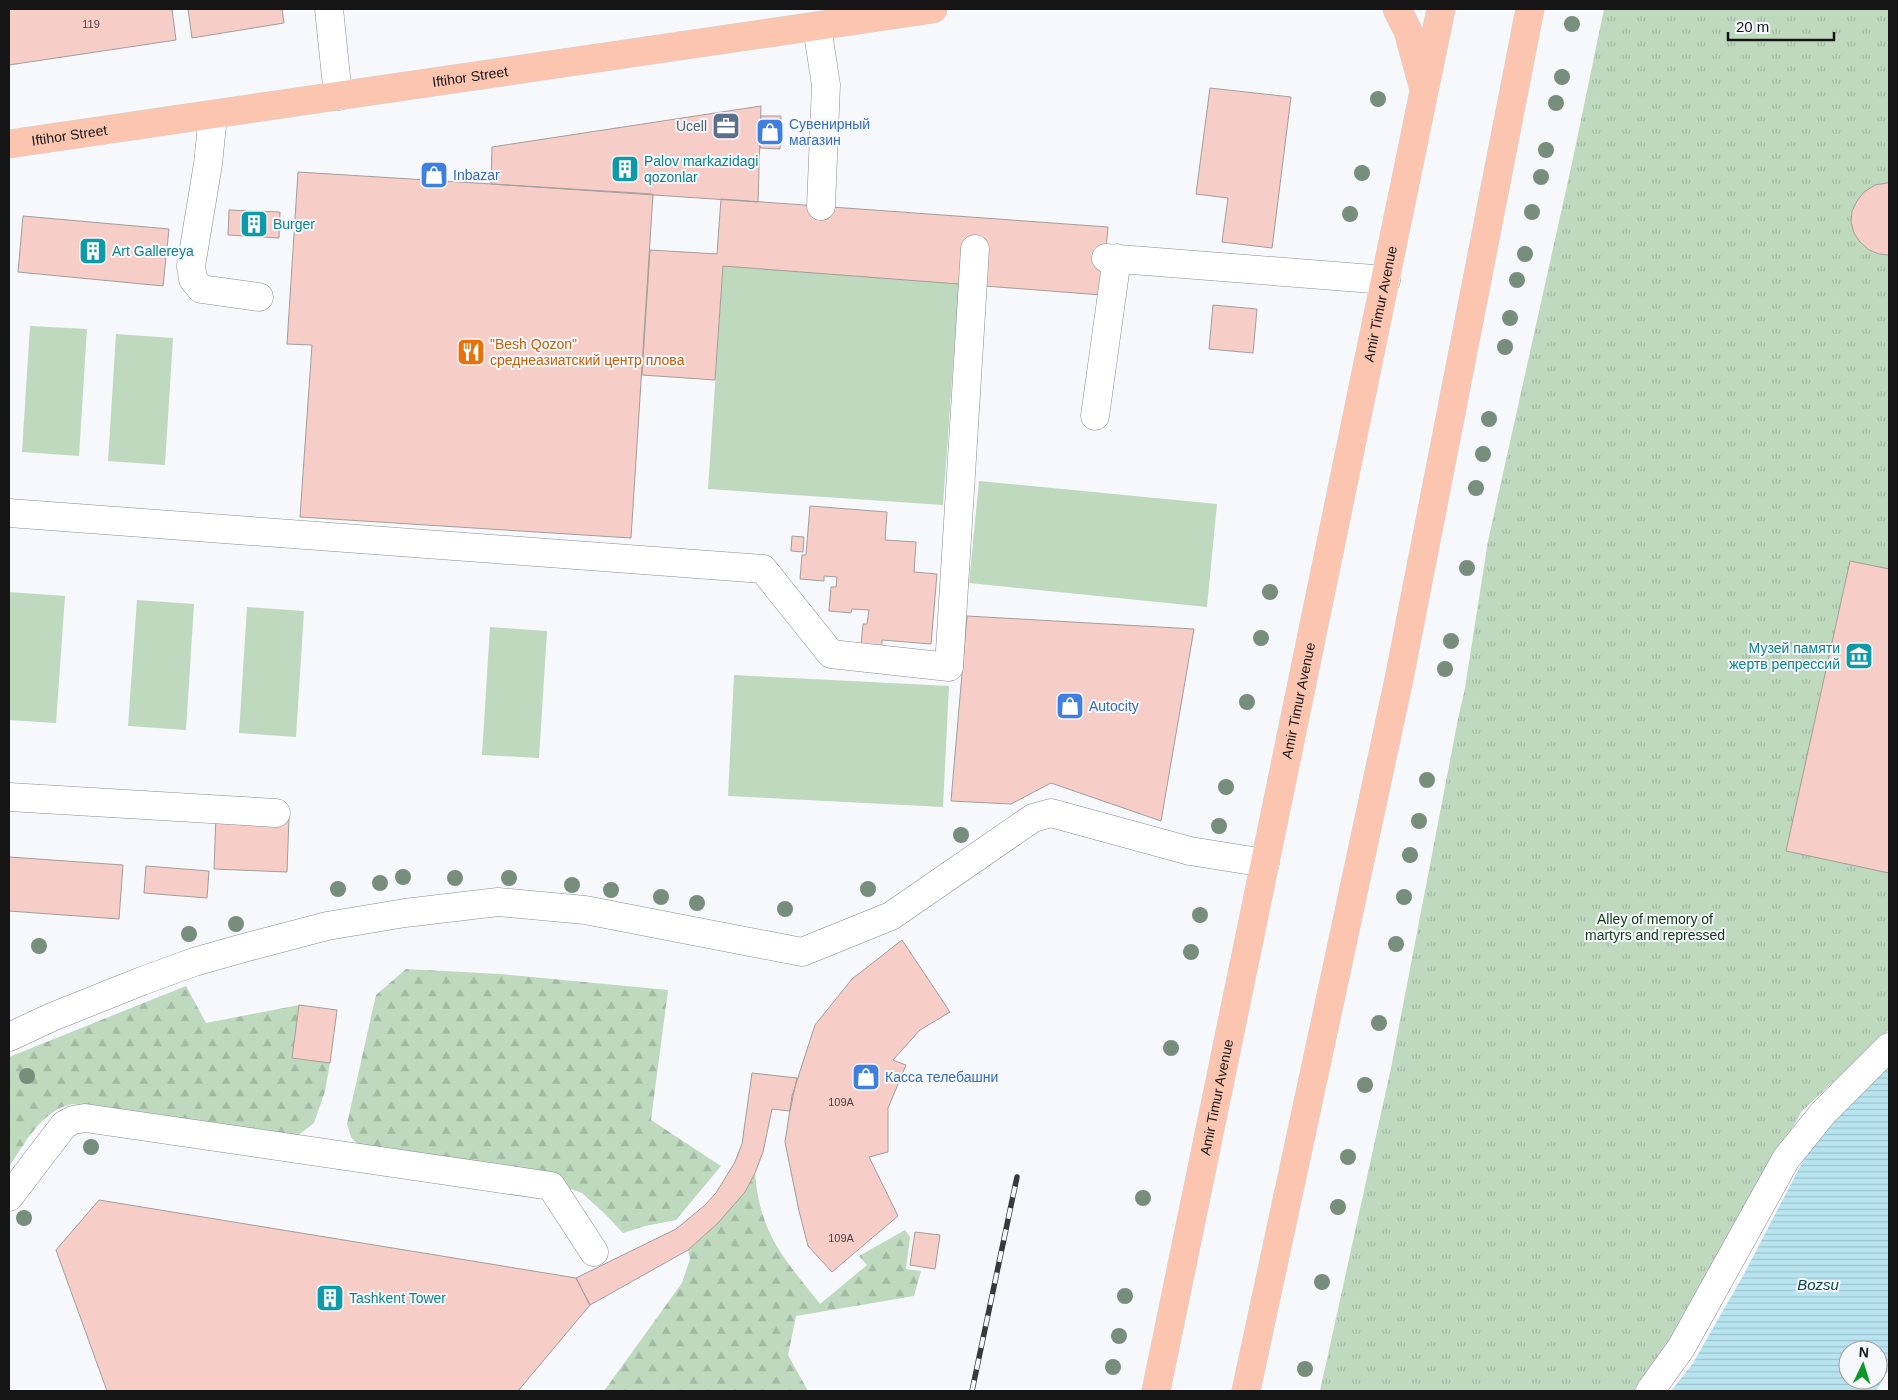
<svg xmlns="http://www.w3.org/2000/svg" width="1898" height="1400" font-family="Helvetica,sans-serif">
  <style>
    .grass { fill: url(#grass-tufts) }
    .forest { fill: url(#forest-firs) }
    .garden { fill: #bed9be }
    .water { fill: url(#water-rules); fill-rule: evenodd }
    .building { fill: #f7cdc7; stroke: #a19e9d }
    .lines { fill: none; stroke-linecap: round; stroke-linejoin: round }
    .minor-casing { stroke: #898c8e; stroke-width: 29 }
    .major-casing { stroke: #d5d5d5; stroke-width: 29 }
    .minor { stroke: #fff; stroke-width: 28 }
    .major { stroke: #fbc5b0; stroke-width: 28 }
    .rail-casing { stroke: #39393a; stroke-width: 5.5 }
    .rail { stroke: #f6f8fb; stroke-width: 4; stroke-dasharray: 11; stroke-linecap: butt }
    .tree { fill: #768e7b }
    .labels { text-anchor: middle; stroke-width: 4; stroke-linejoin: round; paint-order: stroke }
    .number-label { font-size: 11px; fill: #4e4342 }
    .street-label { font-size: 14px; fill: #151516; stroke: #f6f8fb }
    .shop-label { font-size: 14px; fill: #366cbe; stroke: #f6f8fb; text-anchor: start }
    .service-label { font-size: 14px; fill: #4e5e75; stroke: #f6f8fb; text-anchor: end }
    .culture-label { font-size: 14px; fill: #0d838f; stroke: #f6f8fb; text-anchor: start }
    .food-label { font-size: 14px; fill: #c56008; stroke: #f6f8fb; text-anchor: start }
    .park-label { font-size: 14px; fill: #0d3813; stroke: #f6f8fb }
    .water-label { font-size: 15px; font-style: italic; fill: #064754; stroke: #f6f8fb }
  </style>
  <defs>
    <pattern id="grass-tufts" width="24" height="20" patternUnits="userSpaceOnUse" patternTransform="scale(1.25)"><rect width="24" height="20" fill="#bed9be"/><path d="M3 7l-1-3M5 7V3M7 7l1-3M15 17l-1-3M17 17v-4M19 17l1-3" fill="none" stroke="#a2b9a3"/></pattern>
    <pattern id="forest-firs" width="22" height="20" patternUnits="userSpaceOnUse" patternTransform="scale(1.25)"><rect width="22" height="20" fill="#bed9be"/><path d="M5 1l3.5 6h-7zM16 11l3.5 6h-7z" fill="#a2b9a3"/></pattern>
    <pattern id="water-rules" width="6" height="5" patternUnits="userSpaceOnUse" patternTransform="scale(1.25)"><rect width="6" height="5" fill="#b8e4f0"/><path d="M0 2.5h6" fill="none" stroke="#9dc3cd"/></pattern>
  </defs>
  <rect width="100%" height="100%" fill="#f6f8fb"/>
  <path class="grass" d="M1604,9H1889V1030L1802,1111L1661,1359L1634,1391H1320L1391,1068L1458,719L1465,688L1488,541L1572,163Z"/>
  <path class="forest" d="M406,969L500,974L668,990L651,1120L721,1166L676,1220L645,1226L623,1233L605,1214L582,1193L540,1178L361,1148L351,1137L347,1124L376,995Z
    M186,986L206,1023L299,1005L292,1058L330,1063L325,1091L314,1123L297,1136L72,1104C42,1110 25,1143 9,1167V1057Z
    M755,1173C760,1235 784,1258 820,1304L867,1265L859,1256L905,1230L910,1237L906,1269L921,1271L914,1296L796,1316L788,1355L808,1391H604L682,1283L690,1259L688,1250C715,1227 738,1204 755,1173Z"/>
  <path class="garden" d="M723,266L959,283L943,505L708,489Z
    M30,326L87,329L79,456L22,452Z
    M116,334L173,338L165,465L108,461Z
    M979,481L1217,504L1207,607L969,583Z
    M9,592L65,596L56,723L9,720Z
    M137,600L194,604L186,730L128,726Z
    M247,607L304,611L296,737L239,733Z
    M490,627L547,631L539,758L482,755Z
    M734,675L949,686L943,807L728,796Z"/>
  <path class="water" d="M1889,1065V1369L1876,1391H1671L1693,1363L1744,1274L1803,1161L1831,1121ZM1848,1350H1878V1380H1848Z"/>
  <path class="building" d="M9,9H172L176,40L9,65Z
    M188,9H282L284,23L192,38Z
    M1210,88L1291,97L1272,248L1222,242L1228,198L1196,194Z
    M761,106L758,202L491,184L492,147Z
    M761,116H781L780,149L760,148Z
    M298,172L653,194L631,538L300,517L312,345L287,344Z
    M1887,183H1889V255L1879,254L1869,250L1860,242L1854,233L1851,222L1852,211L1857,201L1864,192L1875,185Z
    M721,199L1108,227L1102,295L723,266L715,380L642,375L650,250L717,254Z
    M229,210L280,212L279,238L228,235Z
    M23,216L169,229L163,286L18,272Z
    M1213,305L1257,309L1253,353L1209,349Z
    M810,506L887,512L885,540L916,542L914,572L937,574L931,644L882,640V646L861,645L863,624H867L869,610L852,609L851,613L829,611L831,587H836L837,577L824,576V581L800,579L802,555H806Z
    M792,536L804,537L803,552L791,551Z
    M1850,561L1889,569V873L1786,851Z
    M967,616L1194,629L1161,821L1051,783L1011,804L951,801Z
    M216,814L289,817L287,872L214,869Z
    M9,857L123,865L119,919L9,911Z
    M146,866L209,871L207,898L144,893Z
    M902,940L950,1012L920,1030L893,1060L906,1065L888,1108V1152L869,1157L898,1216L832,1272L808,1246L799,1211L785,1142L792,1096L815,1025L852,979Z
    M299,1005L337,1010L330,1063L292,1058Z
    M752,1073L797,1078L790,1111L772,1109L763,1152L755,1173L745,1192L718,1223L688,1250L590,1305L576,1278L676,1229L704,1206L716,1193L735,1162L742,1144Z
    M99,1200L576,1278L590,1305L518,1391H107L56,1250Z
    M915,1232L940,1235L935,1269L910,1265Z"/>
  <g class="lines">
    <defs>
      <path id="minor" d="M329,9L338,96
        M817,27L826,85L821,206
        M213,115L208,164L191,266L193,279L201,289L259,297
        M1106,258L1386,280
        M1095,416L1117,258
        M9,513L763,569L831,654L949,667L975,249
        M9,797L276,813
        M9,1037L52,1017L142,981L194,962L247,947L327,926L405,913L498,902L585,910L802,952L891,916L1033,818L1051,813L1190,851L1265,863
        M9,1197L64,1125L73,1120L85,1118L551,1186L594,1252
        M1650,1391L1681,1348L1786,1159L1823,1113L1889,1047"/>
      <g id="major">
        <path d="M1397,9L1408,31L1423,86"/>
        <path id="s1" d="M9,144L933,9"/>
        <path id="s2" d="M1156,1391L1441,9"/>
        <path d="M1246,1391L1399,679L1530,9"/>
      </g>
    </defs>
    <use href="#minor" class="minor-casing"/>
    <use href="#major" class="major-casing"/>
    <use href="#minor" class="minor"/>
    <use href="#major" class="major"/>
    <defs>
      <path id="rail" d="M972,1391L1017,1177"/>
    </defs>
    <use href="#rail" class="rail-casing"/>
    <use href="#rail" class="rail"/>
  </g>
  <g class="tree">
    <circle cx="1572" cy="24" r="8"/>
    <circle cx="1562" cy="77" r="8"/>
    <circle cx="1378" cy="99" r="8"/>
    <circle cx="1556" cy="103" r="8"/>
    <circle cx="1546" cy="150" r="8"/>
    <circle cx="1362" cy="173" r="8"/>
    <circle cx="1541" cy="177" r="8"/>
    <circle cx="1532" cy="212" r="8"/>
    <circle cx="1350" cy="214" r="8"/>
    <circle cx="1525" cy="254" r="8"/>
    <circle cx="1517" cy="280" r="8"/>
    <circle cx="1510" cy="318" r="8"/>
    <circle cx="1505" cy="347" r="8"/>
    <circle cx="1489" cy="419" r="8"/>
    <circle cx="1483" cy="454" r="8"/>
    <circle cx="1476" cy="488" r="8"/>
    <circle cx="1467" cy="568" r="8"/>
    <circle cx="1270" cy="592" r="8"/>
    <circle cx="1261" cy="638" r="8"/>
    <circle cx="1451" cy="641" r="8"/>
    <circle cx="1445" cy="669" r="8"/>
    <circle cx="1247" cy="702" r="8"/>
    <circle cx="1427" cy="780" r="8"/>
    <circle cx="1226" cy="787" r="8"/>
    <circle cx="1419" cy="821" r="8"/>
    <circle cx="1219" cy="826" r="8"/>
    <circle cx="961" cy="835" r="8"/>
    <circle cx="1410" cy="855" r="8"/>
    <circle cx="403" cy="877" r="8"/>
    <circle cx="455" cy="878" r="8"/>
    <circle cx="509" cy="878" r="8"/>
    <circle cx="380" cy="883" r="8"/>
    <circle cx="572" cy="885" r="8"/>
    <circle cx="338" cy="889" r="8"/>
    <circle cx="868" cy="889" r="8"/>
    <circle cx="611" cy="890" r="8"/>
    <circle cx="661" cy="897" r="8"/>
    <circle cx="1404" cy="897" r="8"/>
    <circle cx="697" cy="903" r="8"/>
    <circle cx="785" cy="909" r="8"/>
    <circle cx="1200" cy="915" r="8"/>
    <circle cx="236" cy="924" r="8"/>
    <circle cx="189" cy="934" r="8"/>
    <circle cx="1396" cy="944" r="8"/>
    <circle cx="39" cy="946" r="8"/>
    <circle cx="1191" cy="952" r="8"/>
    <circle cx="1379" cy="1023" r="8"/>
    <circle cx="1171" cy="1048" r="8"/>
    <circle cx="27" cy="1076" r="8"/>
    <circle cx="1365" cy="1085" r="8"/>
    <circle cx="91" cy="1147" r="8"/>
    <circle cx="1348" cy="1157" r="8"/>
    <circle cx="1143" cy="1198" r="8"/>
    <circle cx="1338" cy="1207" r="8"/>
    <circle cx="24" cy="1218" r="8"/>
    <circle cx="1322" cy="1282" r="8"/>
    <circle cx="1125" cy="1296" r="8"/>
    <circle cx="1119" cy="1336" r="8"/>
    <circle cx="1113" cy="1367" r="8"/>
    <circle cx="1305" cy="1369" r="8"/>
  </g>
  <defs>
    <symbol id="office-square" viewBox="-11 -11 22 22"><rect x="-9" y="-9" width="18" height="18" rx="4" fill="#5c6f8a" stroke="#f6f8fb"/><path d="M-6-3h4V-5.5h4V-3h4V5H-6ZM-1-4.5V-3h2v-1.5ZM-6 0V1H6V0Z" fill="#fff"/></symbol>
    <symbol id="shop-square" viewBox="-11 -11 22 22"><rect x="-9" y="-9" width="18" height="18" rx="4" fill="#3f7fe0" stroke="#f6f8fb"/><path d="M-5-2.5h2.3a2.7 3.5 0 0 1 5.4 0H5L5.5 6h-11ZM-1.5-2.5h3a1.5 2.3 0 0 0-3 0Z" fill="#fff"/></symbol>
    <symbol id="building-square" viewBox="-11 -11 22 22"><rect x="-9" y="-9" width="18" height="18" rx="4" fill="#0f9aa8" stroke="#f6f8fb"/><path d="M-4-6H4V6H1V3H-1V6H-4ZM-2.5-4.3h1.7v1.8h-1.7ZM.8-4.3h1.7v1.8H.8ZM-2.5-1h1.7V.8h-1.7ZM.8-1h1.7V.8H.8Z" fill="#fff"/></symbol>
    <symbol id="restaurant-square" viewBox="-11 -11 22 22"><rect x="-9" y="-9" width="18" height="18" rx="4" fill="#e8710a" stroke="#f6f8fb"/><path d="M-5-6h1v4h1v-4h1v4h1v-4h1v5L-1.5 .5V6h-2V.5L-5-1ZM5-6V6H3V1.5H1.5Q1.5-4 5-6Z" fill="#fff"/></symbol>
    <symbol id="museum-square" viewBox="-11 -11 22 22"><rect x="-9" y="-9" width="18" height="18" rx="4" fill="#0f9aa8" stroke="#f6f8fb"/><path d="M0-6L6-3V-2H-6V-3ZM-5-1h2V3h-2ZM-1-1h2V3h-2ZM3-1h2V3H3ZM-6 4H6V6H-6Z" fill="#fff"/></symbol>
  </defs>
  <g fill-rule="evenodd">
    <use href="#office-square" x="710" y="110" width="32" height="32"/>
    <use href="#shop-square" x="754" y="116" width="32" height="32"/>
    <use href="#building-square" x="609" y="153" width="32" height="32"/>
    <use href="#shop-square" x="418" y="159" width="32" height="32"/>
    <use href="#building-square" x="238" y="208" width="32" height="32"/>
    <use href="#building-square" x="77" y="235" width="32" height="32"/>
    <use href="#restaurant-square" x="455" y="336" width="32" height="32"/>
    <use href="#museum-square" x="1843" y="640" width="32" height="32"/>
    <use href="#shop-square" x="1054" y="690" width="32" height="32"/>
    <use href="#shop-square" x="850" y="1061" width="32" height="32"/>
    <use href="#building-square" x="314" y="1282" width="32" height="32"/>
  </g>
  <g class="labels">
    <g class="number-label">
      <text x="91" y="28">119</text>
      <text x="841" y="1106">109A</text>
      <text x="841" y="1242">109A</text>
    </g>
    <g class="street-label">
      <text dy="5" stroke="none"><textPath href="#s1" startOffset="466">Iftihor Street</textPath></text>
      <text dy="5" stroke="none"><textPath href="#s1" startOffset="61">Iftihor Street</textPath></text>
      <text dy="5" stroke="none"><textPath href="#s2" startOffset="1110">Amir Timur Avenue</textPath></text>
      <text dy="5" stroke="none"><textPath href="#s2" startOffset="705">Amir Timur Avenue</textPath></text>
      <text dy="5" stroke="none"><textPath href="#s2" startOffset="300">Amir Timur Avenue</textPath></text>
    </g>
    <g class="shop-label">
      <text x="789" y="129">Сувенирный<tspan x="789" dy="16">магазин</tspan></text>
      <text x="453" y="180">Inbazar</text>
      <text x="1089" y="711">Autocity</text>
      <text x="885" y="1082">Касса телебашни</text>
    </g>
    <g class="service-label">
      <text x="707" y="131">Ucell</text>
    </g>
    <g class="culture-label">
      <text x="644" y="166">Palov markazidagi<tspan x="644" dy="16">qozonlar</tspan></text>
      <text x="273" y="229">Burger</text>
      <text x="112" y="256">Art Gallereya</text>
      <text x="1840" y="653" text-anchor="end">Музей памяти<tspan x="1840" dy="16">жертв репрессий</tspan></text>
      <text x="349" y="1303">Tashkent Tower</text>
    </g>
    <g class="food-label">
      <text x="490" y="349">"Besh Qozon"<tspan x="490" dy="16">среднеазиатский центр плова</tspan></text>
    </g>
    <g class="park-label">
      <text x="1655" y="924">Alley of memory of<tspan x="1655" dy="16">martyrs and repressed</tspan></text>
    </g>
    <g class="water-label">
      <text x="1818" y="1290">Bozsu</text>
    </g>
  </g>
  <rect width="1898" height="1400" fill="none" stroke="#151516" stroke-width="20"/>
  <g transform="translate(1863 1365) rotate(4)"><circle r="24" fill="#f6f8fb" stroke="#9c9d9f"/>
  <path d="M0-4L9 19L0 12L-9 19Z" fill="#0e972c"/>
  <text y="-8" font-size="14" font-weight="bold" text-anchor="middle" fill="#151516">N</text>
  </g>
  <path d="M1728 32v8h106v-8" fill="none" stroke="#151516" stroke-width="2.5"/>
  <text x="1736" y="32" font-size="15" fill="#151516" stroke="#f6f8fb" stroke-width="4" paint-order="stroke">20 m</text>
</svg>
